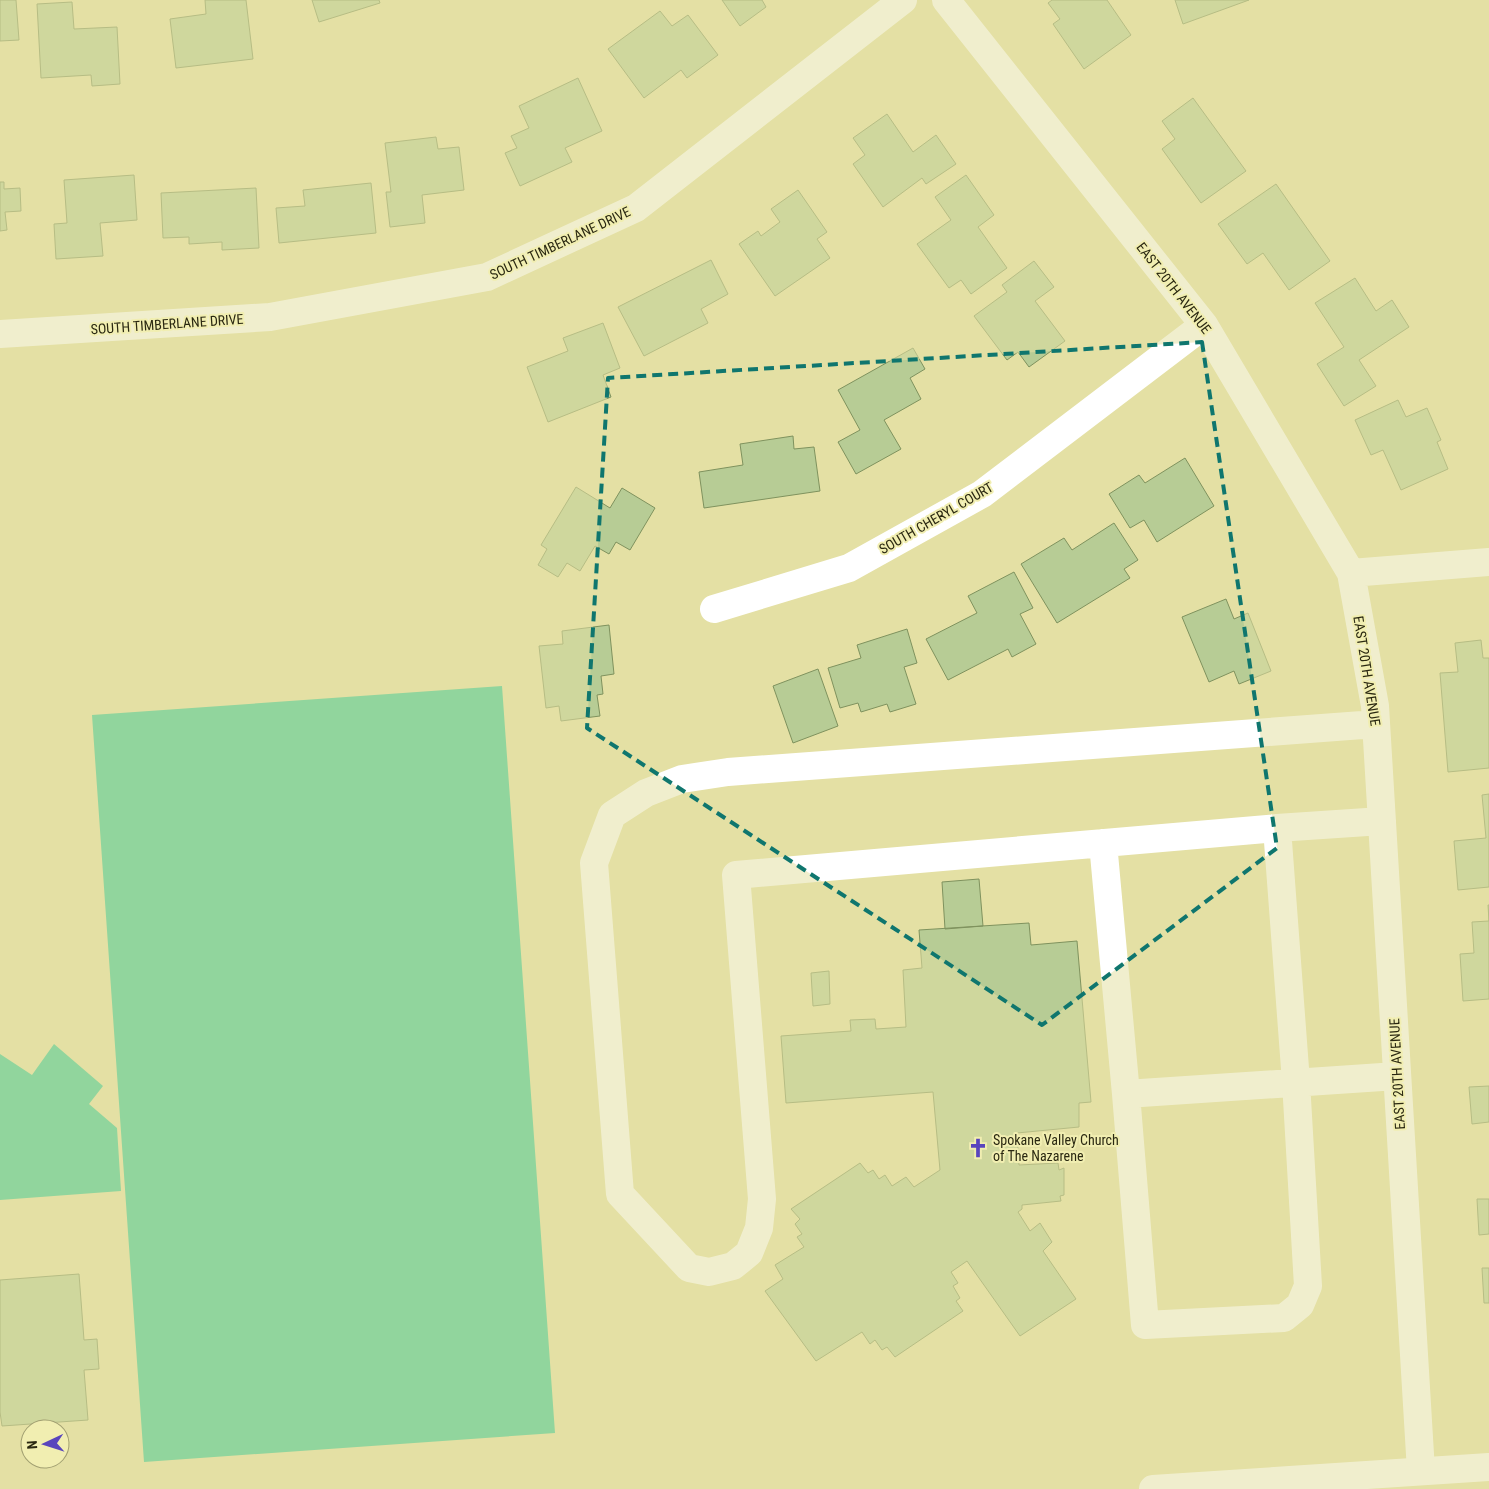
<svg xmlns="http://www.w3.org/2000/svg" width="1489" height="1489" font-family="'Roboto Condensed',sans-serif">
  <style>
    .green { fill: #2ec794 }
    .building { fill: #b7cc95; stroke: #7f925e }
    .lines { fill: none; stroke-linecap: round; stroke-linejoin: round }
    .minor { stroke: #fff; stroke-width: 28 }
    .major { stroke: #fff; stroke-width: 28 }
    .marked { fill: none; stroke: #0f766e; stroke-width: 4; stroke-dasharray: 10 6; stroke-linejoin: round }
    .labels { text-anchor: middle; stroke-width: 4; stroke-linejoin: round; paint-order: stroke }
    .street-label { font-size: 14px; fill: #2a2811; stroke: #f1eeb1 }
    .poi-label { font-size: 14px; fill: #2a2811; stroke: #f1eeb1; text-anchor: start }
  </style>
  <rect width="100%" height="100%" fill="#e4e0a4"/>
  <path class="green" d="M502,686L555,1433L144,1462L92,715Z
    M54,1044L103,1086L89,1104L117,1128L121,1191L0,1200V1054L32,1075Z"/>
  <path class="building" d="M0,0H16L19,40L0,41Z
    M205,0H246L253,59L176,68L170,19L206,14Z
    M312,0H379L380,3L319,22Z
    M722,0H762L766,7L740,26Z
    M1052,0H1107L1131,35L1084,69L1053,24L1060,19L1048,3Z
    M1175,0H1249L1183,24Z
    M72,2L74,29L117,27L120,84L92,86L91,75L41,78L37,4Z
    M660,11L672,26L688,15L718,55L687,78L681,70L644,98L608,49Z
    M578,78L602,131L565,148L572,162L520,186L505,153L517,148L511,136L529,128L519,106Z
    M1193,98L1246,171L1201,203L1162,149L1175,139L1162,121Z
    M887,114L913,152L936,135L956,164L926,184L922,178L883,207L853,164L865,155L853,138Z
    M436,137L438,149L459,147L464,190L422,195L425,223L390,227L386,192H391L385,143Z
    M134,175L137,220L100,223L103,256L56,259L54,224L67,223L64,180Z
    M966,175L994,215L978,227L1007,268L971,294L961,280L949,288L917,244L951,220L935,197Z
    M0,182H4V189L20,188L21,211L5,212L7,230L0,231Z
    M371,183L376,233L279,243L276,208L305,206L303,190Z
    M1276,184L1330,261L1289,290L1263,253L1247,264L1218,224Z
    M256,188L259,248L222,250V242L189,244V237L163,238L161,193Z
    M798,190L827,232L817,239L830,258L775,296L739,244L758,231L761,236L780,222L771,209Z
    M711,260L728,294L701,309L708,323L644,356L618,307Z
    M1034,261L1054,287L1035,301L1065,341L1029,367L1018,352L1007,360L974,316L1007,292L1002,285Z
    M1355,278L1376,311L1392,300L1409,327L1359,360L1376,386L1344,406L1317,364L1344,347L1315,303Z
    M603,323L620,368L603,375L611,397L548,422L527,367L568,351L563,338Z
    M913,348L925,369L910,378L921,399L884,420L901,449L856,474L838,442L860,430L838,390Z
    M1398,400L1406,417L1427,408L1441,440L1437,442L1448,469L1401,490L1383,450L1371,455L1355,420Z
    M793,436L794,449L814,447L820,491L704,508L699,472L743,465L740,444Z
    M1185,458L1214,506L1157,542L1144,520L1130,528L1109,494L1139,475L1145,483Z
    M576,487L610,508L622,488L655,508L630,550L616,542L609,554L595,546L580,571L567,563L558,577L538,565L547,549L541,545Z
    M1114,523L1138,560L1124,569L1130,578L1057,623L1021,564L1064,538L1072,550Z
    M1014,572L1033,608L1020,614L1036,644L1012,657L1008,649L948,680L926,639L977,613L968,596Z
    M1226,599L1234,619L1248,613L1271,671L1239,684L1234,671L1209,682L1182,617Z
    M609,625L614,674L601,676L603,694L597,695L600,716L561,721L559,706L546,708L539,646L563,644L562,631Z
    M907,629L917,663L904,667L916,704L890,712L887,704L861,712L858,703L840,708L828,668L861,658L857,645Z
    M1481,640L1483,658H1489V768L1448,772L1440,673L1458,672L1455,643Z
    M818,669L838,726L793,743L773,686Z
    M1489,794V887L1458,890L1454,841L1486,838L1482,795Z
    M979,879L983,926L945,929L942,882Z
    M1488,905H1489V999L1463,1001L1460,954L1474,953L1472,922L1489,921Z
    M1029,923L1031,945L1077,941L1091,1102L1079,1103V1127L1017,1133L1019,1165L1058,1163L1059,1170L1064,1168V1195L1060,1196L1061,1201L1022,1205V1209L1018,1212L1030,1231L1040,1223L1052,1242L1043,1251L1076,1299L1020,1336L967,1261L951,1272L958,1283L953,1286L960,1298L956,1301L963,1311L895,1357L887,1347L882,1350L875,1340L870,1344L862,1332L816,1361L765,1291L783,1279L775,1265L804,1247L797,1237L802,1234L795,1224L800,1219L791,1209L860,1163L868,1173L873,1170L879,1179L885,1175L892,1186L906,1177L914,1187L940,1170L933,1092L786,1103L781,1036L851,1031L850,1020L875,1019L876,1029L906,1027L903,970L922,968L919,930Z
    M829,971L830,1004L813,1006L811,973Z
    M1489,1086V1122L1472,1124L1469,1087Z
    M1477,1199H1489V1234L1479,1235Z
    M1482,1268H1489V1303H1484Z
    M79,1274L84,1340L97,1339L99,1369L84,1370L88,1420L2,1426L0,1412V1280Z"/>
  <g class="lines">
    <path class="minor" d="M946,0L1204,325L1351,573L1375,706L1421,1471
      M0,334L270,317L487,277L636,208L903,0
      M1351,573L1489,562
      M714,609L849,568L982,494L1204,325
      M1376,724L728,772L682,779L646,793L612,815L594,863L620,1194L689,1268L709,1272L733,1266L749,1253L759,1228L762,1199L736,875L1277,828L1382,821
      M1103,843L1126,1094L1145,1325L1284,1318L1300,1305L1308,1286L1296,1082L1277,828
      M1126,1094L1397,1076"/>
    <path class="major" d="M1153,1489L1489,1467"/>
  </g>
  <path d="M0 0H1489V1489H0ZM1202,342L1277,848L1042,1025L587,728L608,378Z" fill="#e4e0a4" fill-opacity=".55" fill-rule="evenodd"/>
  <path class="marked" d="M1202,342L1277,848L1042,1025L587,728L608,378Z"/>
  <defs>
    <symbol id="church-bare" viewBox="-9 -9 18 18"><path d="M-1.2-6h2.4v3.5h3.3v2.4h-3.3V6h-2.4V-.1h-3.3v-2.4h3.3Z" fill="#5945bd" stroke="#f1eeb1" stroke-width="2.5" paint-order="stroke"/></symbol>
  </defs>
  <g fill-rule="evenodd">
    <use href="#church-bare" x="964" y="1134" width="28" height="28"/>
  </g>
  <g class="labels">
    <g class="street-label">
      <text transform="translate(560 243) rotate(-25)" y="5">SOUTH TIMBERLANE DRIVE</text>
      <text transform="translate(1174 288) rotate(52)" y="5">EAST 20TH AVENUE</text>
      <text transform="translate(167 324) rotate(-4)" y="5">SOUTH TIMBERLANE DRIVE</text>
      <text transform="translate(936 518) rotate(-30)" y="5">SOUTH CHERYL COURT</text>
      <text transform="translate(1367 671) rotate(81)" y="5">EAST 20TH AVENUE</text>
      <text transform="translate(1397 1074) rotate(-93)" y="5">EAST 20TH AVENUE</text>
    </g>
    <g class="poi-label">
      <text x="993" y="1145">Spokane Valley Church<tspan x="993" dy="16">of The Nazarene</tspan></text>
    </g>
  </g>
  <g transform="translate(45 1444) rotate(266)"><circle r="24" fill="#f1eeb1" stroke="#a19f71"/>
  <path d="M0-4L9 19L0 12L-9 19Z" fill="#5945bd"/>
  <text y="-8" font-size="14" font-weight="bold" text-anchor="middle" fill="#2a2811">N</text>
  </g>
</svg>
